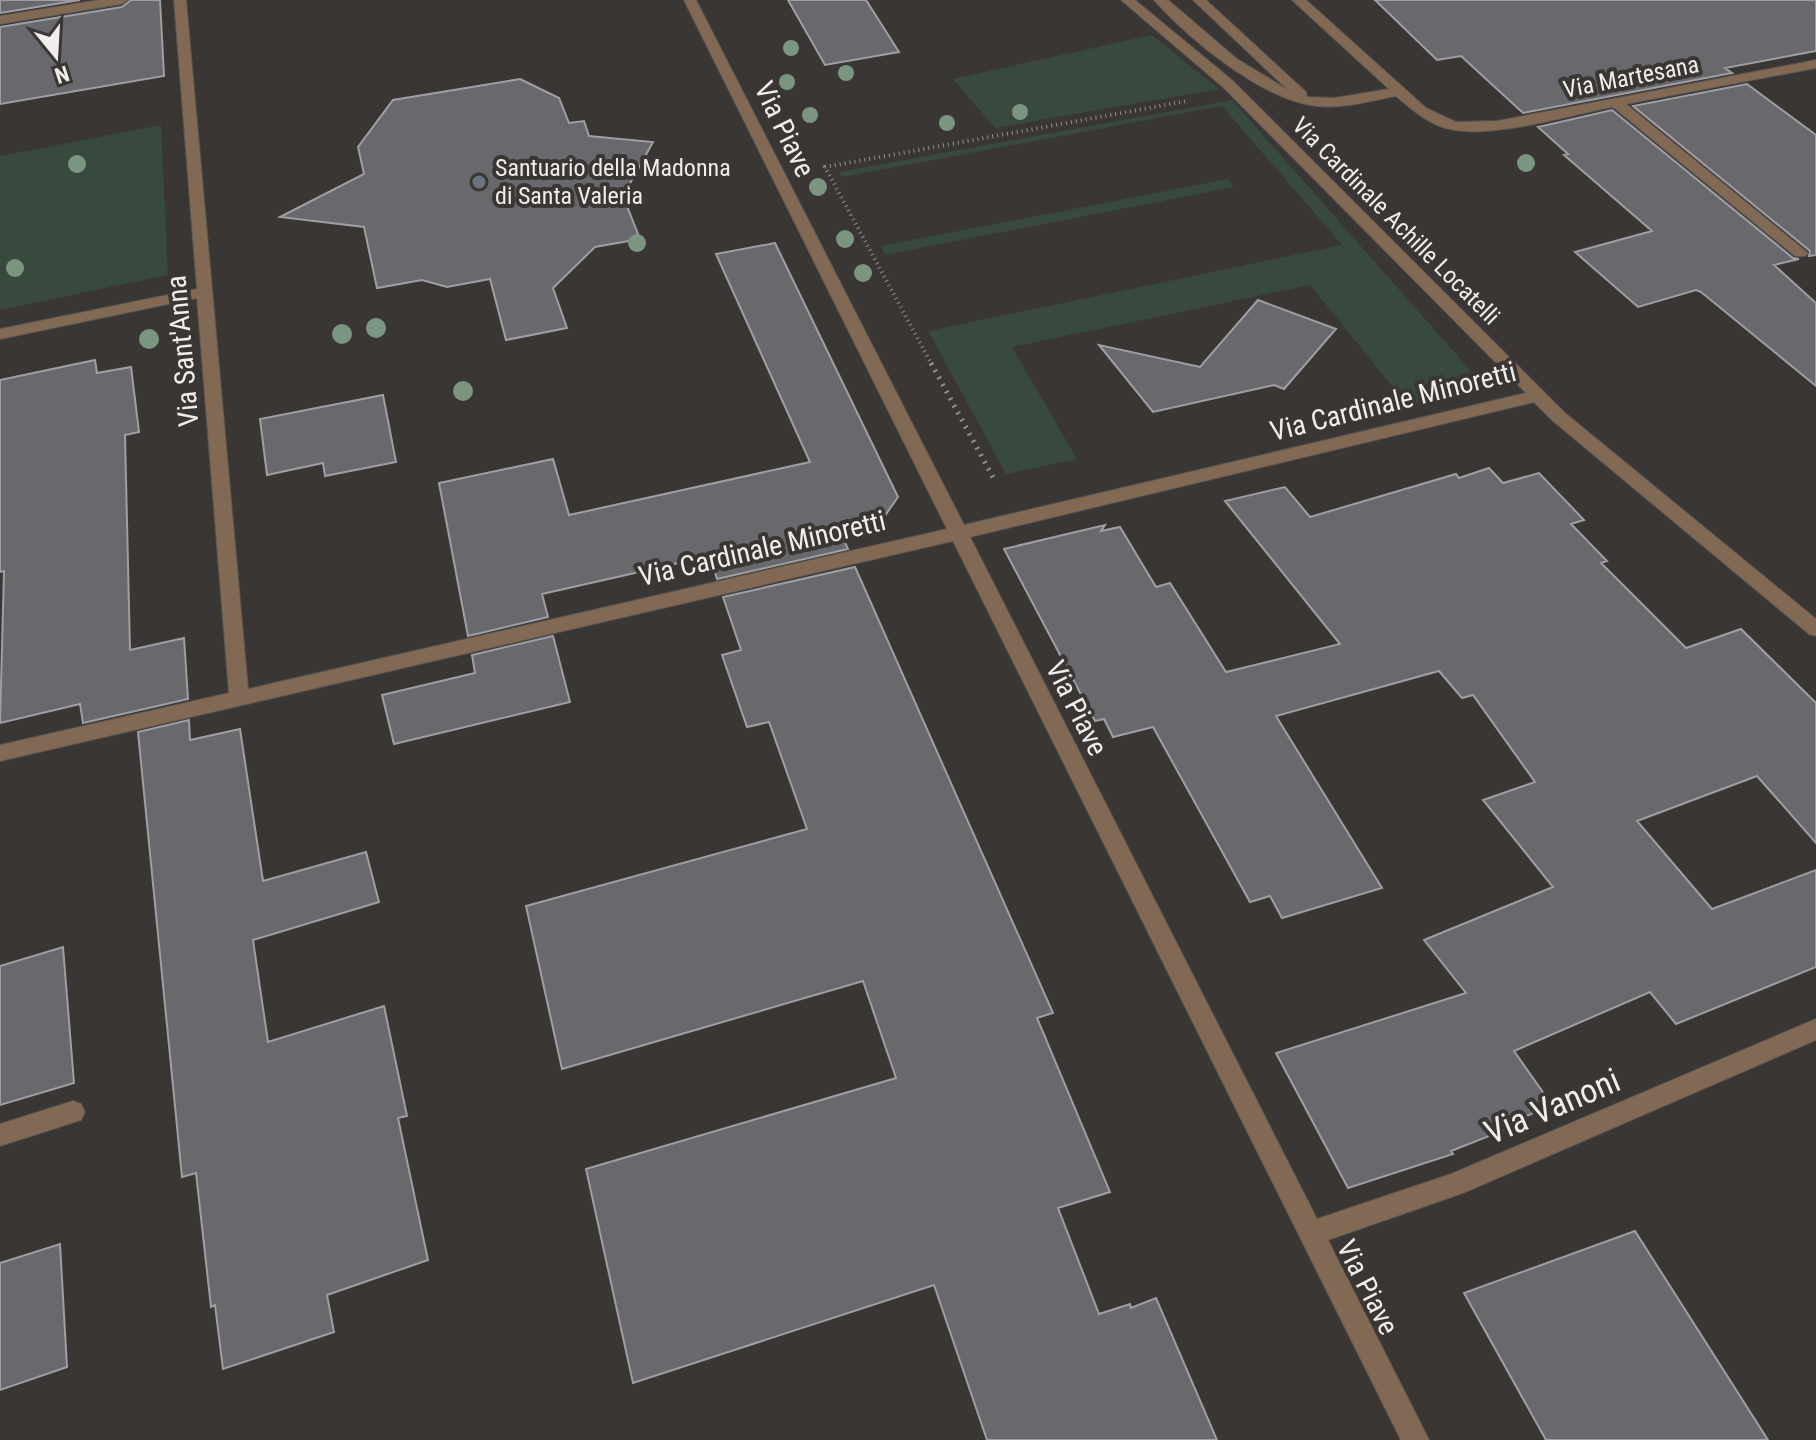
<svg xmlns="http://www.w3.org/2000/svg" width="1816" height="1440" font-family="'Roboto Condensed',sans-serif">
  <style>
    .green { fill: #38493d }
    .building { fill: #69696d; stroke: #9f9ea3; stroke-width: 2 }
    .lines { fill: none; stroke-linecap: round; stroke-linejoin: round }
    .minor-casing { stroke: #575351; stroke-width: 2 }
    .path-far1 { stroke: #928e8d; stroke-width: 4; stroke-dasharray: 1 4; stroke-linecap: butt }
    .path { stroke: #928e8d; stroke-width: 5; stroke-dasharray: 2 6; stroke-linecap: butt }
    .minor { fill: #826953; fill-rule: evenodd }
    .tree { fill: #7a9580 }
    .worship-dot { fill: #6b7280; stroke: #3a3634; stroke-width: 3 }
    .labels { text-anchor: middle; stroke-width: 8; stroke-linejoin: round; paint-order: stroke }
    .far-street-label { font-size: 24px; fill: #f0edec; stroke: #3a3634 }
    .far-poi-label { font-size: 24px; fill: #f0edec; stroke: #3a3634; text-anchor: start }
    .street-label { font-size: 28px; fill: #f0edec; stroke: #3a3634 }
    .near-street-label { font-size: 34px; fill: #f0edec; stroke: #3a3634 }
  </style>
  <rect width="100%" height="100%" fill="#3a3634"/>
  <path class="green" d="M1152,35L1219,89L995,128L953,79Z
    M1232,100L1471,371L1469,389C1453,398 1423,407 1405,402L1310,285L1012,347L1077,459L1006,474L928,331L1342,245L1222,106L842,177L839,172Z
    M161,125L168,275L0,310V156Z
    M1228,179L1234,187L885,255L881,246Z"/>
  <path class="building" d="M0,0H80L0,13Z
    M131,0H160L164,76L0,104V27L122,7Z
    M788,0H866L899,52L825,65Z
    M1375,0H1816V51L1725,68L1732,73L1523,113L1461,56L1437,60Z
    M520,79L559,98L569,123L584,121L589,136L653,142L623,196L640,239L595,247L553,288L567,328L506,340L490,279L447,287L422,280L377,288L364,227L280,217L364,174L358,147L393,100Z
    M1747,84L1816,135V255L1809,256L1810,251L1633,106Z
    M1612,110L1793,258L1799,259L1774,265L1816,303V386L1701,292L1696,290L1638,307L1575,252L1652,231L1564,155L1568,154L1538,127Z
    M775,243L898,497L884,517L838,527L848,549L717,579L710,556L542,594L548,617L468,636L439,483L553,459L569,515L810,462L716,254Z
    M1258,300L1336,329L1284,389L1274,385L1153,412L1099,345L1200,367Z
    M95,360L97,373L131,367L139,432L125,435L130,650L184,638L188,699L83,723L80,704L0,723L4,571L0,572V380Z
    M383,395L396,462L325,476L323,463L267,475L260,419Z
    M1489,468L1503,483L1539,473L1584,520L1571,524L1607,561L1601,563L1686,648L1741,629L1816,703V843L1757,776L1637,821L1712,909L1816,870V967L1676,1024L1650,992L1514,1051L1552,1105L1515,1121L1517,1125L1451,1151L1453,1154L1348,1188L1276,1053L1466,993L1424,940L1553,887L1483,800L1535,782L1473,695L1462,698L1439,671L1276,716L1382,888L1282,918L1270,896L1250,902L1153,727L1113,737L1104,719L1095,721L1004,549L1105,525L1101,531L1120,527L1156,587L1170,583L1226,672L1340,644L1225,501L1285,487L1310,517L1456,474L1459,478Z
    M855,567L1053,1013L1037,1018L1110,1192L1058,1208L1099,1314L1130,1304L1131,1308L1156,1298L1217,1440H987L934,1285L633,1383L586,1169L896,1078L863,981L562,1069L526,906L807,829L769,722L747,727L722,655L741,650L723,597Z
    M553,636L570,702L394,744L382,695L475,673L472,655Z
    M189,720L190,740L240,729L263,881L366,852L379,902L253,940L268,1042L384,1006L407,1116L398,1118L428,1260L327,1295L334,1332L223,1369L215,1305L211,1307L196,1173L182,1177L138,732Z
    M63,947L74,1083L0,1105V966Z
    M1635,1231L1768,1440H1546L1464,1293Z
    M60,1244L67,1367L0,1390V1263Z"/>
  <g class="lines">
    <defs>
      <path id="minor" d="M99,0H128L122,4L0,24V16Z
        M174,0H186L248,689L947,529L684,0H696L964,525L1526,393L1223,87L1121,0H1135L1233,81L1565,413L1816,619V636L1809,634L1553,421L1534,402L970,537L1317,1219L1451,1174L1816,1019V1040L1463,1193L1328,1240L1429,1440H1401L953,541L0,761V745L229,693L197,298L0,339V329L197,289Z
        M1154,0H1168L1237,59L1288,90L1193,0H1206L1306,92L1307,97L1334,98L1389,89L1292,0H1306L1426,108L1456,122L1497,121L1816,60V68L1626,104L1808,253L1805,256H1795L1613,107C1565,116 1501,137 1454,130C1432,127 1412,110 1396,96C1370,101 1343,109 1317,106C1263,101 1189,39 1154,0Z
        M73,1101L81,1104L85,1112L81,1120L0,1146V1124Z"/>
    </defs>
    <use href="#minor" class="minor-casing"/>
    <path class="path-far1" d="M932,365L825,167L1187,101"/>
    <path class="path" d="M931,363L995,481"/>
    <use href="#minor" class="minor"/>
  </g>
  <g class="tree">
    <circle cx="791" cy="48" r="8"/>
    <circle cx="846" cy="73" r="8"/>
    <circle cx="787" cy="82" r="8"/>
    <circle cx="1020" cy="112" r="8"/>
    <circle cx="810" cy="115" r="8"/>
    <circle cx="947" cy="123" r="8"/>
    <circle cx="1526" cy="163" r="9"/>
    <circle cx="77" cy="164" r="9"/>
    <circle cx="818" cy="187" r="9"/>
    <circle cx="845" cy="239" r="9"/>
    <circle cx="637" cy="243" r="9"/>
    <circle cx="15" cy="268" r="9"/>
    <circle cx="863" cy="273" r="9"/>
    <circle cx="376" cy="328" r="10"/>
    <circle cx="342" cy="334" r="10"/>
    <circle cx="149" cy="339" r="10"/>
    <circle cx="463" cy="391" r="10"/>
  </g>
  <circle class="worship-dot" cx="479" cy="182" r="8"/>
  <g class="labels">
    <g class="far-street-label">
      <text transform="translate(1631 77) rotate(-11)" y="8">Via Martesana</text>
      <text transform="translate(1396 221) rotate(45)" y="8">Via Cardinale Achille Locatelli</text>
    </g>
    <g class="far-poi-label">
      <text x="495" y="176">Santuario della Madonna<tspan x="495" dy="28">di Santa Valeria</tspan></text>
    </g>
    <g class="street-label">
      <text transform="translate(785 129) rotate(64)" y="10">Via Piave</text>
      <text transform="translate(182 351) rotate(-95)" y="10">Via Sant'Anna</text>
      <text transform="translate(1393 401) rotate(-14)" y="10">Via Cardinale Minoretti</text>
      <text transform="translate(762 548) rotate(-13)" y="10">Via Cardinale Minoretti</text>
      <text transform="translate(1077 708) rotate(63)" y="10">Via Piave</text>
      <text transform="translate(1368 1287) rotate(63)" y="10">Via Piave</text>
    </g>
    <g class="near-street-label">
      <text transform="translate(1552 1106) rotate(-23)" y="12">Via Vanoni</text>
    </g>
  </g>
  <g transform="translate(56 56) rotate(162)" stroke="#3a3634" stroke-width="6" paint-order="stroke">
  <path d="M0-6L14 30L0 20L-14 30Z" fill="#f0edec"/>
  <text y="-12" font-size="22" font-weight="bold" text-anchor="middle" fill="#f0edec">N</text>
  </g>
</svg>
